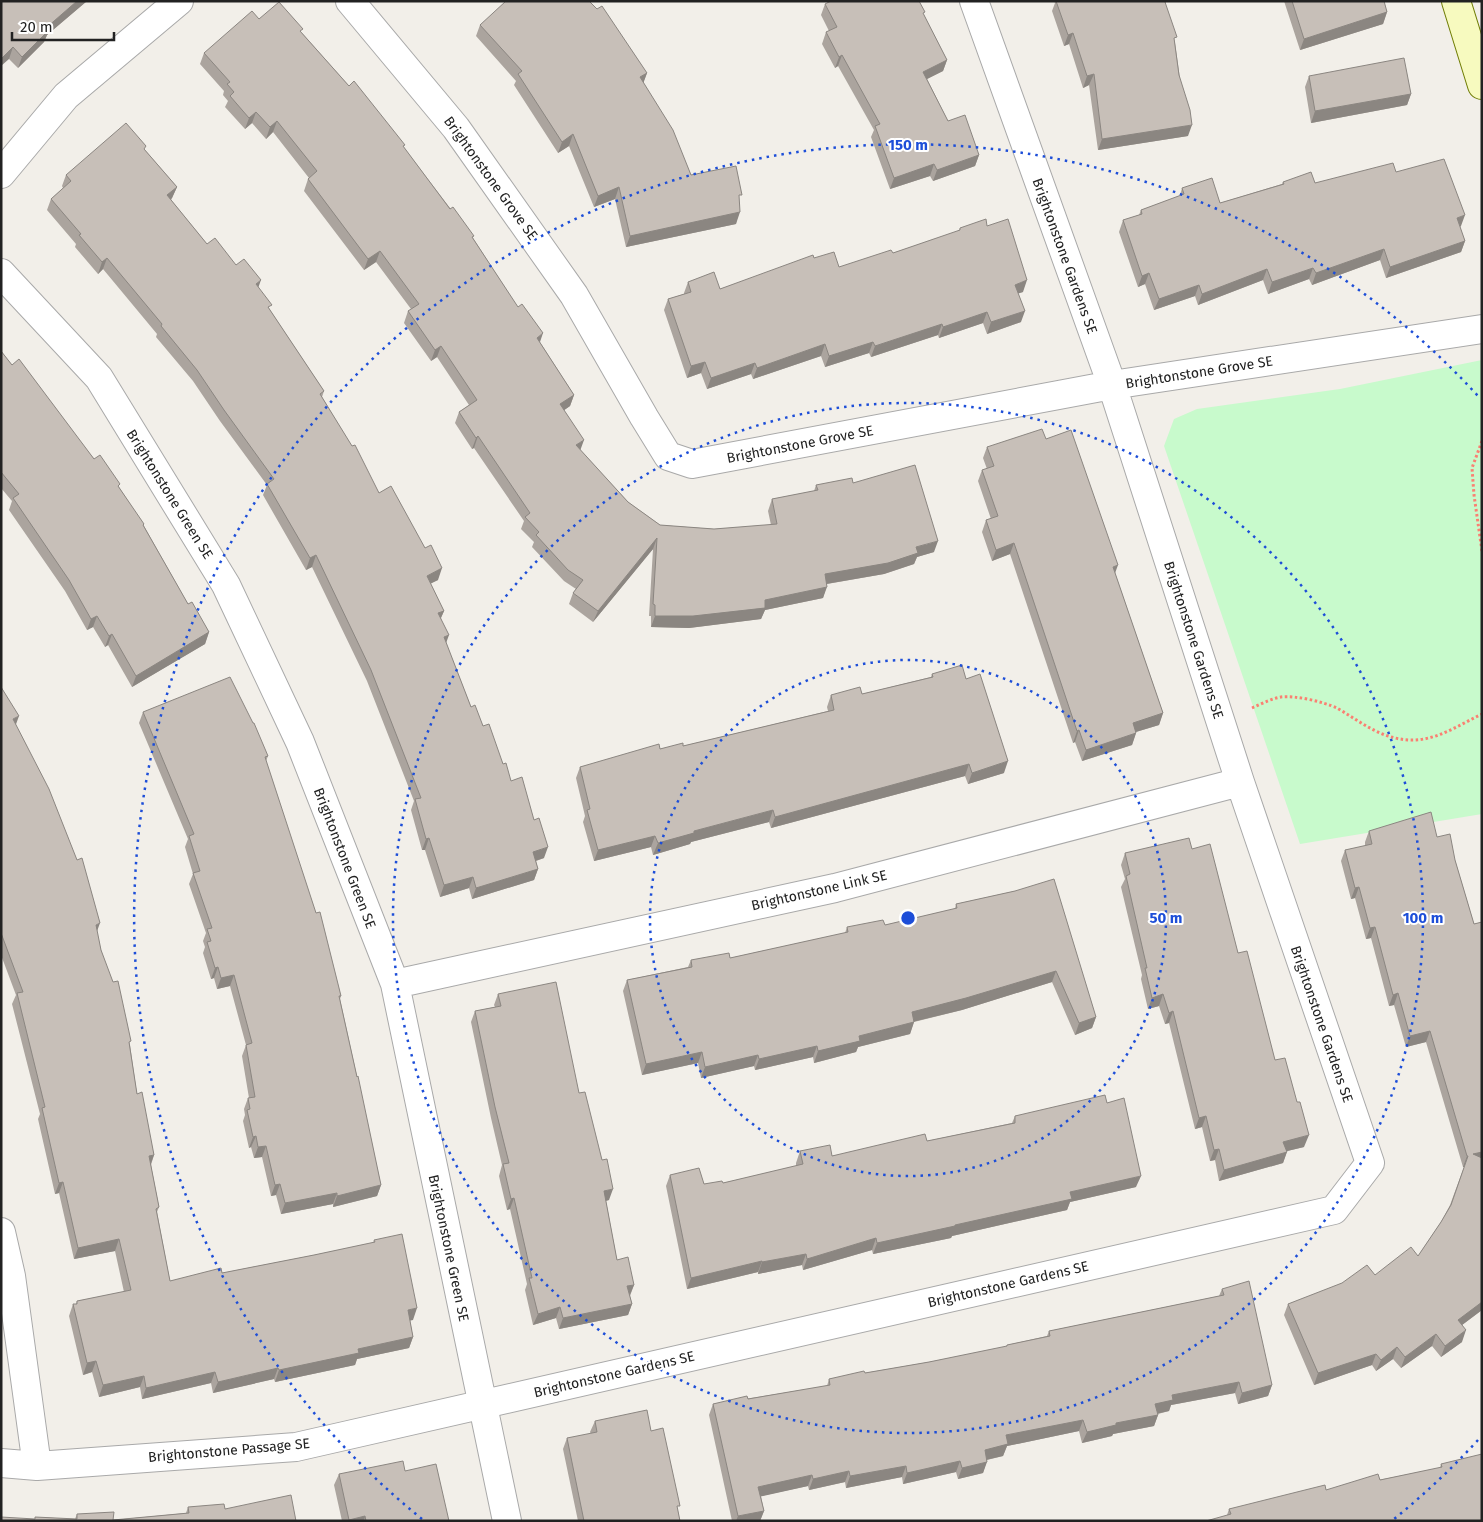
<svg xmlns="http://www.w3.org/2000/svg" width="1483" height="1522" font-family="'Fira Sans',sans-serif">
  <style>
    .park { fill: #c8facc }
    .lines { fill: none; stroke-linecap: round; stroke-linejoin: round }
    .street-casing { stroke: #a9a9a9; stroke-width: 30 }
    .secondary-casing { stroke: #707d05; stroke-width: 30 }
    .path { stroke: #fa8072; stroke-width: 3; stroke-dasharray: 2.5 2.5; stroke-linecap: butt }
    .street { stroke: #fff; stroke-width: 28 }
    .secondary { stroke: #f7fabf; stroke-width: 28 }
    .wall { fill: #aba49e }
    .shaded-wall { fill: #8b8681 }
    .building { fill: #c7bfb8; stroke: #8b8681 }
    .ring { fill: none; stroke: #1d4ed8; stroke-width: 2.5; stroke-dasharray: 2.5 5 }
    .labels { text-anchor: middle; stroke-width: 4; stroke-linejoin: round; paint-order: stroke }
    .street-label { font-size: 14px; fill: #222; stroke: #fff }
    .centre { fill: #1d4ed8; stroke: #fff; stroke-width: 2.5 }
    .ring-label { font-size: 15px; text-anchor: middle; font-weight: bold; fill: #1d4ed8; stroke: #fff; stroke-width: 4; stroke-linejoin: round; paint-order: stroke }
  </style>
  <rect width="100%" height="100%" fill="#f2efe9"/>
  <path class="park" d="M1482,360V814L1300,844L1164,446L1174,419L1197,409L1340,389Z"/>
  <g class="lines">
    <defs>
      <path id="street" d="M350,1L456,128L574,295L644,417L668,456L692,464L1112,385L1482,329
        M1,174L66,96L179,1
        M1,273L99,378L226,585L300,742L395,984L507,1521
        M395,984L835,888L1240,782
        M1,1232L11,1276L37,1466
        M1,1463L37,1466L296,1447L1334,1210L1370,1163L1240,782L1112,385L974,1"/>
      <path id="secondary" d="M1456,1L1482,85"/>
    </defs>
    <use href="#street" class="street-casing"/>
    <use href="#secondary" class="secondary-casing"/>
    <path class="path" d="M1482,441L1472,468L1474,495L1482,551
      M1252,708C1261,704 1270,699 1281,697C1295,695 1324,702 1337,708C1361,722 1381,739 1410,740C1436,741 1459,725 1482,714"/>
    <use href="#street" class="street"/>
    <use href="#secondary" class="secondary"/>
  </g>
  <path class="wall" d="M1,1H87L47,35L44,42L18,68L9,59Z
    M1054,1H1166L1165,5L1175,43L1188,136L1098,150L1089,85L1083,88L1069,44L1064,46L1052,11L1055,3Z
    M1284,1H1384L1387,12L1383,24L1300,50Z
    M825,4L924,15L947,60L943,71L927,79L948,121L979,155L975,166L933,181L930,176L890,189L871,137L874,130L838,66L835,68L822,44L826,32L829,31L821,15Z
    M259,19L302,33L404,148L473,238L574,395L570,406L564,410L580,450L628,502L660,525L714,529L771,525L768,511L772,499L814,491L816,485L853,483L934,552L917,557L914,564L884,574L827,584L823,598L765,610L761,619L689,628L651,627V616H649L653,549L593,622L569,604L573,593L576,589L564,581L532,547L534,542L521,529L524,521L474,448L472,449L455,423L459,412L469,405L437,357L431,361L404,323L408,311L411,309L376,262L364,270L304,191L308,179L309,178L273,132L266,139L252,123L245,129L225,107L228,101L223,95L224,91L200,64L204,53Z
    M480,25L647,73L643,83L691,175L739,202L736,224L626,247L615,199L594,207L569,146L558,153L514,85L516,81L476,36Z
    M1309,76L1411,94L1407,105L1311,123L1305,87Z
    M145,150L177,187L172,198L171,200L207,244L236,265L258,288L270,310L324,391L322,397L379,493L438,580L430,584L444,611L441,618L446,643L471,707L483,726L503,764L544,858L536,861L538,869L534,880L472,899L469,888L440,897L425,850H422L411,810L414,801L367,681L312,567L306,570L263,495L267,485L220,421L193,381L156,337L157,334L103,269L98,274L75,247L76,244L47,210L51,199L63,188L62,186L66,175Z
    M1396,172L1461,226L1460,227L1465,241L1461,252L1386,278L1380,260L1312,285L1309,279L1268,294L1263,280L1198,305L1195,296L1154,310L1145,284L1138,287L1119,232L1123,220L1139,215L1141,210L1180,196L1182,188L1220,203L1282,184L1283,182L1315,183Z
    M987,226L1023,292L1018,293L1021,322L987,334L983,323L939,338L938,335L871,357L869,353L825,367L821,356L753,379L751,374L707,389L701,373L687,378L664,310L668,299L684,294V293L688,282L720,289L814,258L839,267L893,253L959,231L960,228Z
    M1,351L12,365L119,487L144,526L188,604L209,632L205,644L132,687L108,645L105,647L93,627L87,630L65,591L9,510L12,501L1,488Z
    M1046,439L1115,573L1163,713L1159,725L1136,732V733L1132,745L1082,761L1075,742L1073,743L1010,554L992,561L982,532L986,520L991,519L978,481L982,470L987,469L983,458L987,447Z
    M932,674L966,679L1004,773L968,784L965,776L771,828L769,822L691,842L690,844L653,855L651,847L594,861L583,822L585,816L576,778L580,767L660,749L683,746L828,711L827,707L831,695L862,694L931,677Z
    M1,687L97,932L101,950L130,1045L137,1094L154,1155L151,1165L159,1207L157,1212L170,1281L222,1273L314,1255L373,1243L374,1240L413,1320H410L413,1337L409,1348L357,1359L355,1365L275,1382L274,1379L213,1393L211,1383L142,1399L140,1387L99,1397L92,1372L83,1375L69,1316L73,1304H76L77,1301L124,1292L115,1251L74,1259L59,1193L55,1194L38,1119L40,1114L12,1004L16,995L1,955Z
    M143,712L268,756L266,761L341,996L340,999L381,1185L377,1196L333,1207V1204L281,1214L276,1195L271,1196L262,1157L254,1158L251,1147L249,1148L243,1121L245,1115L244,1109L248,1098H249L242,1056L246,1045L230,986L217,989L214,978L211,979L203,953L205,947L203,941L206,933L189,884L193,874L185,847L188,839L139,723Z
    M1369,831L1437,837L1455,860L1474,924L1482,922V1310L1462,1325V1342L1441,1357L1432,1346L1401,1368L1393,1359L1376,1371L1372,1365L1314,1385L1284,1315L1288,1304L1375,1275L1418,1256L1441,1222L1450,1205L1464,1167H1463L1426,1042L1406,1047L1394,1005L1389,1006L1371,938L1366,939L1355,898L1351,899L1341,861L1345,850L1365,846V842Z
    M1192,849L1238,953L1304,1147L1287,1151L1283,1163L1219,1181L1215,1160L1210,1161L1202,1127L1195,1129L1169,1023L1165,1024L1159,1006L1148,1009L1141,979L1142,975L1121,887L1125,879L1121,865L1125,853Z
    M1015,891L1096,1017L1092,1028L1075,1035L1052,982L962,1010L914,1022L910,1034L858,1047L856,1052L814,1063L813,1057L755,1070L754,1066L701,1078L698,1063L642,1075L623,991L627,980L688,967L691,960L730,958L845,933L847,927L885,925L955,909L956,904Z
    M498,994L579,1093L609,1200L606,1201L617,1260L634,1285L630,1296L632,1304L628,1315L559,1329L556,1318L533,1325L525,1290L527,1284L510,1209L507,1210L499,1176L502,1165L491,1118L471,1022L475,1011L495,1007L494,1005Z
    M1107,1103L1136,1187L1070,1202L1067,1210L952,1236L951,1238L873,1254L872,1250L803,1270L802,1265L758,1274V1272L687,1289L666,1186L670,1175L704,1184L723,1183L796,1166V1163L800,1151L832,1156L927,1141L1012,1123L1015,1116Z
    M1222,1289L1272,1385L1268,1396L1238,1404L1235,1393L1171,1405L1169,1411L1158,1414V1415L1154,1426L1113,1434L1112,1436L1082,1443L1079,1431L1007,1446L1003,1456L987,1460L983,1473L958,1479L956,1472L903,1484L902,1477L846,1488L845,1482L809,1490L808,1486L761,1496L764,1511L760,1521H732L709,1415L713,1404L827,1386L829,1379L929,1362L1006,1347L1007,1345L1047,1336L1049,1331L1219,1296Z
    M595,1421L651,1431L678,1511L680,1521H578L563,1449L567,1438L591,1434L590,1432Z
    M1441,1464L1482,1521L1227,1515L1229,1509L1440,1468Z
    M405,1471L449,1521H342L334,1485L339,1474Z
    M188,1507L225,1509L296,1521H1L35,1519V1517L75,1519L77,1514L113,1520L186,1513Z"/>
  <path class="shaded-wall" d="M77,1H87L47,35L44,42L18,68L22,57L46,28Z
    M1387,12L1383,24L1300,50L1304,39Z
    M1073,33L1069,44L1064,46L1068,35Z
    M13,47L9,59L1,66V59Z
    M842,55L838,66L835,68L839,57Z
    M947,60L943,71L919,83L923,72Z
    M647,73L643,84L640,77Z
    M1094,74L1089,85L1083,88L1087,76Z
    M1411,94L1407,105L1311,123L1315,111Z
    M256,112L252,123L245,129L249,118Z
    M277,121L273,132L266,139L270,127Z
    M1192,125L1188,136L1098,150L1102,139Z
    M573,134L569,146L558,153L562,142Z
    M979,155L975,166L933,181L937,170Z
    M934,164L930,176L890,189L894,178Z
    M177,187L172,198L163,206L167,195Z
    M619,187L615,199L594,207L598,196Z
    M740,212L736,224L626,247L630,236Z
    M1465,215L1461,226L1453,229L1457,218Z
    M1465,241L1461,252L1386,278L1390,267Z
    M1384,249L1380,260L1312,285L1316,273Z
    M380,251L376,262L364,270L368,259Z
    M107,258L103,269L98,274L102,262Z
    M1313,268L1309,279L1268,294L1272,282Z
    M1267,269L1263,280L1198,305L1202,294Z
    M1149,273L1145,284L1138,287L1142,276Z
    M261,280L257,291L256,284Z
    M1027,280L1023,292L1011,296L1015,285Z
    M1199,285L1195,296L1154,310L1159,299Z
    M1025,311L1021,322L987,334L991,322Z
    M987,312L983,323L939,338L943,327Z
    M942,324L938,335L871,357L875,346Z
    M543,333L539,345L537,338Z
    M873,342L869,353L825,367L829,356Z
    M825,344L821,356L753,379L757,368Z
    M441,346L437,357L431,361L435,350Z
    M705,362L701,373L687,378L691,366Z
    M755,363L751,374L707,389L711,378Z
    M574,395L570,406L556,416L560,404Z
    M478,436L474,448L472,449L476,438Z
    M584,440L580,451L576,445Z
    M657,538L653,549L593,622L598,611Z
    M938,541L934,552L917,557L914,564L884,574L820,585L825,574Z
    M1014,543L1010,554L992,561L996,550Z
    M316,555L312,567L306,570L310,558Z
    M1118,565L1114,576L1113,567Z
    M442,568L438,580L423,587L427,576Z
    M827,587L823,598L765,610L761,619L689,628L651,627L655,616L765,600Z
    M444,611L439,622L438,613Z
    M97,616L93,627L87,630L91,619Z
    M209,632L205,644L132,687L136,676Z
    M112,634L108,645L105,647L109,636Z
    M449,635L445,646L444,637Z
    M1163,713L1159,725L1129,734L1133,723Z
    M19,716L15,727L13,719Z
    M1079,730L1075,742L1073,743L1077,731Z
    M1136,733L1132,745L1082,761L1086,750Z
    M1008,761L1004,773L968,784L972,773Z
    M969,764L965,776L771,828L775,817Z
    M773,810L769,822L691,842L690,844L653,855L658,843L694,831Z
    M655,836L651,847L594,861L598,850Z
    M429,838L425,850H422L426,839Z
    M548,847L544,858L529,863L533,852Z
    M538,869L534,880L472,899L476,888Z
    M473,877L469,888L440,897L444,885Z
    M1359,887L1355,898L1351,899L1355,888Z
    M100,923L96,934V925Z
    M1375,927L1371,938L1366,939L1370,928Z
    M218,967L214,978L211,979L215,968Z
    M1056,971L1052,982L962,1010L908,1023L912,1012Z
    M234,975L230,986L217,989L221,978Z
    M1398,993L1394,1005L1389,1006L1393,995Z
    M1163,994L1159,1006L1148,1009L1152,998Z
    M1173,1011L1169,1023L1165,1024L1169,1013Z
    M1096,1017L1092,1028L1075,1035L1079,1023Z
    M914,1022L910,1034L858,1047L856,1052L814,1063L818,1051L859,1036Z
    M1430,1031L1426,1042L1406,1047L1410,1036Z
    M817,1046L813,1057L755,1070L759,1059Z
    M702,1052L698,1063L642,1075L646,1064Z
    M758,1055L754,1066L701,1078L705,1067Z
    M1206,1116L1202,1127L1195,1129L1199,1118Z
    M1309,1135L1304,1147L1279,1153L1283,1142Z
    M256,1136L251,1147L249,1148L253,1137Z
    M266,1146L262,1157L254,1158L258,1147Z
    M1219,1149L1215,1160L1210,1161L1214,1150Z
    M1287,1152L1283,1163L1219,1181L1224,1170Z
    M1482,1152V1162L1473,1154Z
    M154,1155L150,1166L149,1156Z
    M1467,1156H1468L1464,1167H1463Z
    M1141,1176L1136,1187L1070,1202L1067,1210L952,1236L951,1238L873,1254L877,1243L955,1225L1070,1192Z
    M63,1182L59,1193L55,1194L59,1183Z
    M280,1184L276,1195L271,1196L275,1185Z
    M381,1185L377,1196L333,1207L337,1196Z
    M613,1189L609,1200L600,1202L604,1191Z
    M337,1193L333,1204L281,1214L285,1203Z
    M514,1198L510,1209L507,1210L511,1199Z
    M876,1238L872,1250L803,1270L807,1259Z
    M119,1239L115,1251L74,1259L78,1248Z
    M806,1254L802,1265L758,1274L762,1262Z
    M762,1261L758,1272L687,1289L691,1278Z
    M634,1285L629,1297L627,1286Z
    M1482,1302V1310L1454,1331L1458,1320Z
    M632,1304L628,1315L559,1329L563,1318Z
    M560,1307L556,1318L533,1325L538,1314Z
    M417,1308L413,1320L404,1322L408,1310Z
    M1466,1330L1462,1342L1441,1357L1445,1346Z
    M1436,1334L1432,1346L1401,1368L1405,1357Z
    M413,1337L409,1348L357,1359L355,1365L275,1382L279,1370L358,1349Z
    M1397,1347L1393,1359L1376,1371L1381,1360Z
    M1376,1354L1372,1365L1314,1385L1318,1373Z
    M96,1361L92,1372L83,1375L87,1363Z
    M278,1368L274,1379L213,1393L218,1382Z
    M215,1372L211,1383L142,1399L146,1388Z
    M144,1376L140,1387L99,1397L103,1385Z
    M1239,1382L1235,1393L1171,1405L1169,1411L1151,1415L1155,1404L1172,1395Z
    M1272,1385L1268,1396L1238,1404L1242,1393Z
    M1158,1415L1154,1426L1113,1434L1112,1436L1082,1443L1087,1432L1116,1423Z
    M1083,1420L1079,1431L1007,1446L1003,1456L981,1461L985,1450L1006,1435Z
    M960,1461L956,1472L903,1484L907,1473Z
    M987,1462L983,1473L958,1479L962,1468Z
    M906,1466L902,1477L846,1488L850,1476Z
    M849,1471L845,1482L809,1490L813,1479Z
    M812,1475L808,1486L754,1498L758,1487Z
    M764,1511L760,1521H736L738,1516Z
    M365,1516L364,1521H349V1520Z"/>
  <path class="building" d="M1,1H77L46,28L48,31L22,57L13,47L1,59Z
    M506,1H589L597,9L602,6L647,73L640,77L673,130L691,175L736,166L742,195H739L740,212L630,236L619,187L598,196L573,134L562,142L518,74L522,71L480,25Z
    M831,1H919L925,12L923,13L947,60L923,72L948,121L965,115L979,155L937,170L934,164L894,178L875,126L880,124L842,55L839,57L826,32L837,27L825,4Z
    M1056,1H1166L1165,2L1177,37L1174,38L1179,75L1190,110L1192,125L1102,139L1094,74L1087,76L1073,33L1068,35Z
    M1292,1H1384L1387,12L1304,39Z
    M279,2L303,29L300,31L349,86L354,81L405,145L403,146L450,209L453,207L474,236L472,237L518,307L522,304L543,333L537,338L574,395L560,404L584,440L576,445L628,502L660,525L714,529L777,524L772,499L818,490L816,485L852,478L853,483L915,465L938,541L916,547L918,553L888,563L825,574L827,587L765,600V608L693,616H655V605L653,604L657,538L598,611L573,593L583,580L568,570L536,535L539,532L525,517L530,513L478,436L476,438L459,412L477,400L441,346L435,350L408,311L419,304L380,251L368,259L308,179L317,171L277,121L270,127L256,112L249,118L230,96L234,92L227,84L230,82L204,53L252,11L259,19Z
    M1404,58L1411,94L1315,111L1309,76Z
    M126,123L146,146L144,149L177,187L167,195L207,244L215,238L236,265L244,259L261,280L256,284L272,305L268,307L324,391L320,394L352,446L355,445L379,493L391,486L425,548L431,545L442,568L427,576L444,611L438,613L449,635L444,637L471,707L475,705L483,726L489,724L503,764L506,763L511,781L522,777L534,820L539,818L548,847L533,852L538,869L476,888L473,877L444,885L429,838L426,839L415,799L421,798L371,670L316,555L310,558L267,484L274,479L224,410L197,370L161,326L162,324L107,258L102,262L79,235L81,234L51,199L71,181L66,175Z
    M1444,159L1465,215L1457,218L1465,241L1390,267L1384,249L1316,273L1313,268L1272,282L1267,269L1202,294L1199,285L1159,299L1149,273L1142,276L1123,220L1142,214L1141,210L1184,194L1182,188L1212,178L1220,203L1284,184L1283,182L1311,172L1315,183L1393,163L1396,172Z
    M986,219L987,226L1008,219L1027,280L1015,285L1025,311L991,322L987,312L943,327L942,324L875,346L873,342L829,356L825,344L757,368L755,363L711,378L705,362L691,366L668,299L691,292L688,282L714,272L720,289L813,255L814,258L834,252L839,267L891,250L893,253L960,230V228Z
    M1,351L12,365L19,359L94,459L100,455L120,484L118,486L144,524L143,525L188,604L192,602L209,632L136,676L112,634L109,636L97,616L91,619L69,580L13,498L19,494L1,472Z
    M1042,429L1046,439L1071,430L1118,565L1113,567L1163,713L1133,723L1136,733L1086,750L1079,730L1077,731L1014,543L996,550L986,520L998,516L982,470L994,466L987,447Z
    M962,665L966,679L980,674L1008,761L972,773L969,764L775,817L773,810L694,831V833L658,843L655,836L598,850L587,810L590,809L580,767L659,744L660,749L683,743V746L834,710L831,695L860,687L862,694L933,677L932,674Z
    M230,677L253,723H254L268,756L265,757L316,913L320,912L341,996H339L357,1077L358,1076L381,1185L337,1196V1193L285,1203L280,1184L275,1185L266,1146L258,1147L256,1136L253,1137L247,1110L250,1109L248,1098L255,1097L246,1045L252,1043L234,975L221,978L218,967L215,968L207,942L211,941L207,929L212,928L193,873L200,871L189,836L194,834L143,712Z
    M1,687L19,716L13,719L49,789L77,860L82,858L100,923L96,925L101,950L113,982L118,981L131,1041L129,1042L137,1094L142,1092L154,1155L149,1156L159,1207L156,1209L170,1281L221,1268L222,1273L314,1255L375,1242L374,1240L402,1234L417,1308L408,1310L413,1337L358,1349L359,1353L279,1370L278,1368L218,1382L215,1372L146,1388L144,1376L103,1385L96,1361L87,1363L73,1304H77V1301L131,1290L119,1239L78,1248L63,1182L59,1183L42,1108L45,1107L17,993L23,992L1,933Z
    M1431,812L1437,837L1450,834L1455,860L1474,924L1482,922V1152L1473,1154L1482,1158V1302L1458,1320L1466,1330L1445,1346L1436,1334L1405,1357L1397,1347L1381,1360L1376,1354L1318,1373L1288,1304L1342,1283L1367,1265L1375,1275L1411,1247L1418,1256L1441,1222L1451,1205L1468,1156H1467L1430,1031L1410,1036L1398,993L1393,995L1375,927L1370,928L1359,887L1355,888L1345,850L1372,844L1369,831Z
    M1189,838L1192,849L1210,844L1238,953L1247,951L1275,1060L1285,1058L1297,1102H1300L1309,1135L1283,1142L1287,1152L1224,1170L1219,1149L1214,1150L1206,1116L1199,1118L1173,1011L1169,1013L1163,994L1152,998L1145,968H1147L1126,876L1130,874L1125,853Z
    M1054,879L1096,1017L1079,1023L1056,971L966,998L912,1012L914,1022L859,1036L860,1041L818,1051L817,1046L759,1059L758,1055L705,1067L702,1052L646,1064L627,980L692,967L691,960L729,953L730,958L848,932L847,927L883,920L885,925L957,908L956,904L1015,891Z
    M556,982L579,1093L585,1092L602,1160L607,1159L613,1189L604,1191L617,1260L628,1257L634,1285L627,1286L632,1304L563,1318L560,1307L538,1314L529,1278H532L514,1198L511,1199L503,1164L509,1163L495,1107L475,1011L501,1006L498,994Z
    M1105,1095L1107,1103L1124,1098L1141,1176L1070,1192L1072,1199L955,1225V1226L877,1243L876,1238L807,1259L806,1254L762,1262V1261L691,1278L670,1175L699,1168L704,1184L722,1181L723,1183L803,1164L800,1151L830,1145L832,1156L925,1134L927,1141L1015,1123V1116Z
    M1249,1281L1272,1385L1242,1393L1239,1382L1172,1395L1173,1400L1155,1404L1158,1415L1116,1423V1425L1087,1432L1083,1420L1006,1435L1008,1444L985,1450L987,1462L962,1468L960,1461L907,1473L906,1466L850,1476L849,1471L813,1479L812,1475L758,1487L764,1511L738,1516L713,1404L747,1396L748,1399L830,1385L829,1379L864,1371L865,1373L929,1362L1007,1346V1345L1050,1336L1049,1331L1224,1295L1222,1289Z
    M647,1410L651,1431L663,1428L680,1506H677L680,1521H584L567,1438L597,1432L595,1421Z
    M1482,1454V1521H1206L1231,1514L1229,1509L1325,1485L1326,1490L1378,1474L1380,1480L1442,1467L1441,1464Z
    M403,1461L405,1471L436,1464L449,1521H366L365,1516L349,1520L339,1474Z
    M291,1495L296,1521H1V1517L35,1519V1517L77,1519V1514L114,1512L113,1520L189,1513L188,1507L224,1504L225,1509Z"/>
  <g class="ring">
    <circle cx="908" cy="918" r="258"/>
    <circle cx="908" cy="918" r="515"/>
    <path d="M1478 1440A773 773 0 0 1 1394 1519M422 1519A773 773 0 1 1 1478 396"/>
  </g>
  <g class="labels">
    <g class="street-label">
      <text transform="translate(491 178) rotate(54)" y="5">Brightonstone Grove SE</text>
      <text transform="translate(1065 256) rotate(70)" y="5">Brightonstone Gardens SE</text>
      <text transform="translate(1199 372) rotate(-9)" y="5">Brightonstone Grove SE</text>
      <text transform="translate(800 444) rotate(-11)" y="5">Brightonstone Grove SE</text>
      <text transform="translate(170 494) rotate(58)" y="5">Brightonstone Green SE</text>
      <text transform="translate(1194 640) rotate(72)" y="5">Brightonstone Gardens SE</text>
      <text transform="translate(345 858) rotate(69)" y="5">Brightonstone Green SE</text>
      <text transform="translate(819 890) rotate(-13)" y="5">Brightonstone Link SE</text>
      <text transform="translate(1322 1024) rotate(71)" y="5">Brightonstone Gardens SE</text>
      <text transform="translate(449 1248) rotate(78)" y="5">Brightonstone Green SE</text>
      <text transform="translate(1008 1284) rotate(-13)" y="5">Brightonstone Gardens SE</text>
      <text transform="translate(614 1374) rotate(-13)" y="5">Brightonstone Gardens SE</text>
      <text transform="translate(229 1450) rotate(-5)" y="5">Brightonstone Passage SE</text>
    </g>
  </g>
  <circle cx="908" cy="918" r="8" class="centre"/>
  <g class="ring-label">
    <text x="908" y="150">150 m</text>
    <text x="1166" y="923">50 m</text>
    <text x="1423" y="923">100 m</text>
  </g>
  <rect width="1483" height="1522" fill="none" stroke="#222222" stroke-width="5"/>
  <path d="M12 32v8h102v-8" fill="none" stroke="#222222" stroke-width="2.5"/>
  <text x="20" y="32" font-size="15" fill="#222222" stroke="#ffffff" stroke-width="4" paint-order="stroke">20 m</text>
</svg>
